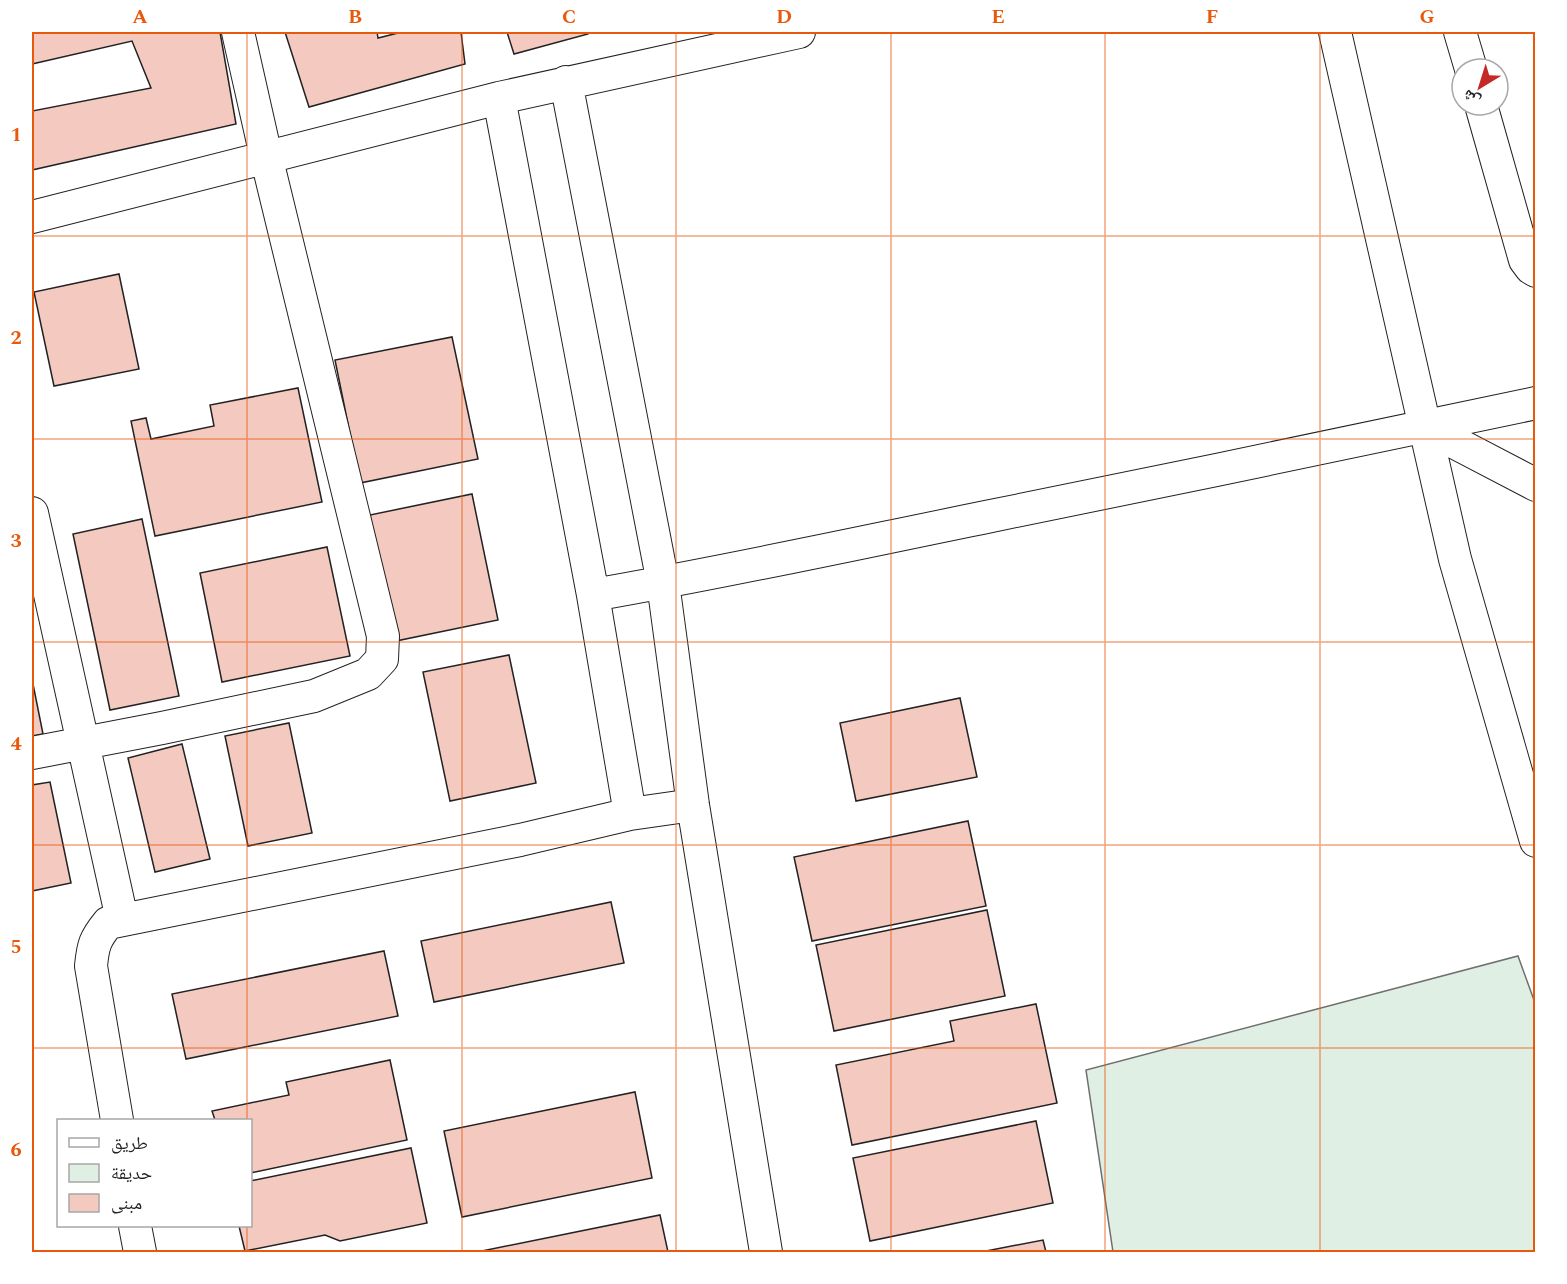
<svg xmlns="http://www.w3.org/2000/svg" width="1567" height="1284" font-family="Spectral,'Noto Naskh Arabic',serif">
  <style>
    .green { fill: #e0efe3; stroke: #6f6f6f; stroke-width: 1.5 }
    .building { fill: #f3c9c0; stroke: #222; stroke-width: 1.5 }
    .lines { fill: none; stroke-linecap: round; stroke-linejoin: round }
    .minor-casing { stroke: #222; stroke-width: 34 }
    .minor { stroke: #fff; stroke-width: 32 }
    .grid { fill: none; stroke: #e8590c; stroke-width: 1.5; stroke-opacity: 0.55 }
    .neatline { fill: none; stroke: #e8590c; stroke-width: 2 }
    .grid-label { font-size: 20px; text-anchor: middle; font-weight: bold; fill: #e8590c }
  </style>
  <rect width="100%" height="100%" fill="#fff"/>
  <path class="green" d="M1518,956L1535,1003V1252H1113L1086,1070Z"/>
  <path class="building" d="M32,32H220L236,124L32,170V111L151,88L132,41L32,64Z
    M285,32H377L378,38L402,32H461L465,64L309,107Z
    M507,32H588V34L514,54Z
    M119,274L139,369L54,386L34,292Z
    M452,337L478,459L360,483L335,360Z
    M298,388L322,502L155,536L131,421L146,418L151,439L214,426L210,405Z
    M472,494L498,620L391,642L365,516Z
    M142,519L179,696L110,710L73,534Z
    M327,547L350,656L222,682L200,573Z
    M509,655L536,783L450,801L423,672Z
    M32,679L43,734L32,736Z
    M960,698L977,777L856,801L840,723Z
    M289,723L312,833L248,846L225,736Z
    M182,744L210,859L155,872L128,758Z
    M50,782L71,883L32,891V785Z
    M968,821L986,906L812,941L794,857Z
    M611,902L624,963L434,1002L421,941Z
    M987,910L1005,996L834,1031L816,945Z
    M384,951L398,1016L186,1059L172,994Z
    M1036,1004L1057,1103L852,1145L836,1065L954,1041L950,1021Z
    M390,1060L407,1140L250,1173V1120H215L212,1111L289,1095L286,1082Z
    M635,1092L652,1178L462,1217L444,1131Z
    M1036,1121L1053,1203L870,1241L853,1158Z
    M411,1148L427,1223L340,1241L325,1235L245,1251L239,1226H250V1181Z
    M660,1215L668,1252H477Z
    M1043,1240L1046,1252H981Z"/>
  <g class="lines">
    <defs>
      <path id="minor" d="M1335,32L1455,559L1536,841
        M1460,32L1471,69
        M566,82L663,583L693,805L766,1252
        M499,98L593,595L630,814
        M1481,105L1525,260L1531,268L1536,271
        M32,217L499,98L799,32
        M1425,427L1536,485
        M32,513L122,919
        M593,595C726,572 858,543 991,516C1173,479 1354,442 1536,403
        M32,753L162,728L314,696L368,674L382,659L383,636L266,156L238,32
        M117,1120L91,966C93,945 95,939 108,923L520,840L630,814L693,805
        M135,1226L140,1252"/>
    </defs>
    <use href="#minor" class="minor-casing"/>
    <use href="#minor" class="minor"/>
  </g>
  <path class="grid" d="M247,32V1120M462,32V1252M676,32V1252M891,32V1252M1105,32V1252M1320,32V1252M32,236H1536M32,439H1536M32,642H1536M32,845H1536M32,1048H1536M247,1226V1252"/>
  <rect width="1567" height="1284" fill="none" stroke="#ffffff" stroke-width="66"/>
  <rect x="57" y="1119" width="195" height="108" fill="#ffffff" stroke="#a7a7a7" stroke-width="1.5"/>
  <rect x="69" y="1138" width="30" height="9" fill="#ffffff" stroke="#a7a7a7" stroke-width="1.5"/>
  <text x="111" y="1149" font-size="18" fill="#222222">طريق</text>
  <rect x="69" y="1164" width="30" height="18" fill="#e0efe3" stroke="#a7a7a7" stroke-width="1.5"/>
  <text x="111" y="1179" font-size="18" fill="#222222">حديقة</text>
  <rect x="69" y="1194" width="30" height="18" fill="#f3c9c0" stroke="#a7a7a7" stroke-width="1.5"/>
  <text x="111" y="1209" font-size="18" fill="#222222">مبنى</text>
  <g transform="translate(1480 87) rotate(218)"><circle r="28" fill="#ffffff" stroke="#a7a7a7" stroke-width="1.5"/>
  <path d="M0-4.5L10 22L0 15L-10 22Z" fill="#c62828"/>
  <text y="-9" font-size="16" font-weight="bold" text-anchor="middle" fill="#222222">ش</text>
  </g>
  <rect x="33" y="33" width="1501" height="1218" class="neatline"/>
  <g class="grid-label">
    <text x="140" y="23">A</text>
    <text x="355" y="23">B</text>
    <text x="569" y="23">C</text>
    <text x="784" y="23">D</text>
    <text x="998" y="23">E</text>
    <text x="1212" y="23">F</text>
    <text x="1427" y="23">G</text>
    <text x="16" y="141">1</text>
    <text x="16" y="344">2</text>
    <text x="16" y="547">3</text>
    <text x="16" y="750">4</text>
    <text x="16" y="953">5</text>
    <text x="16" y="1156">6</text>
  </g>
</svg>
